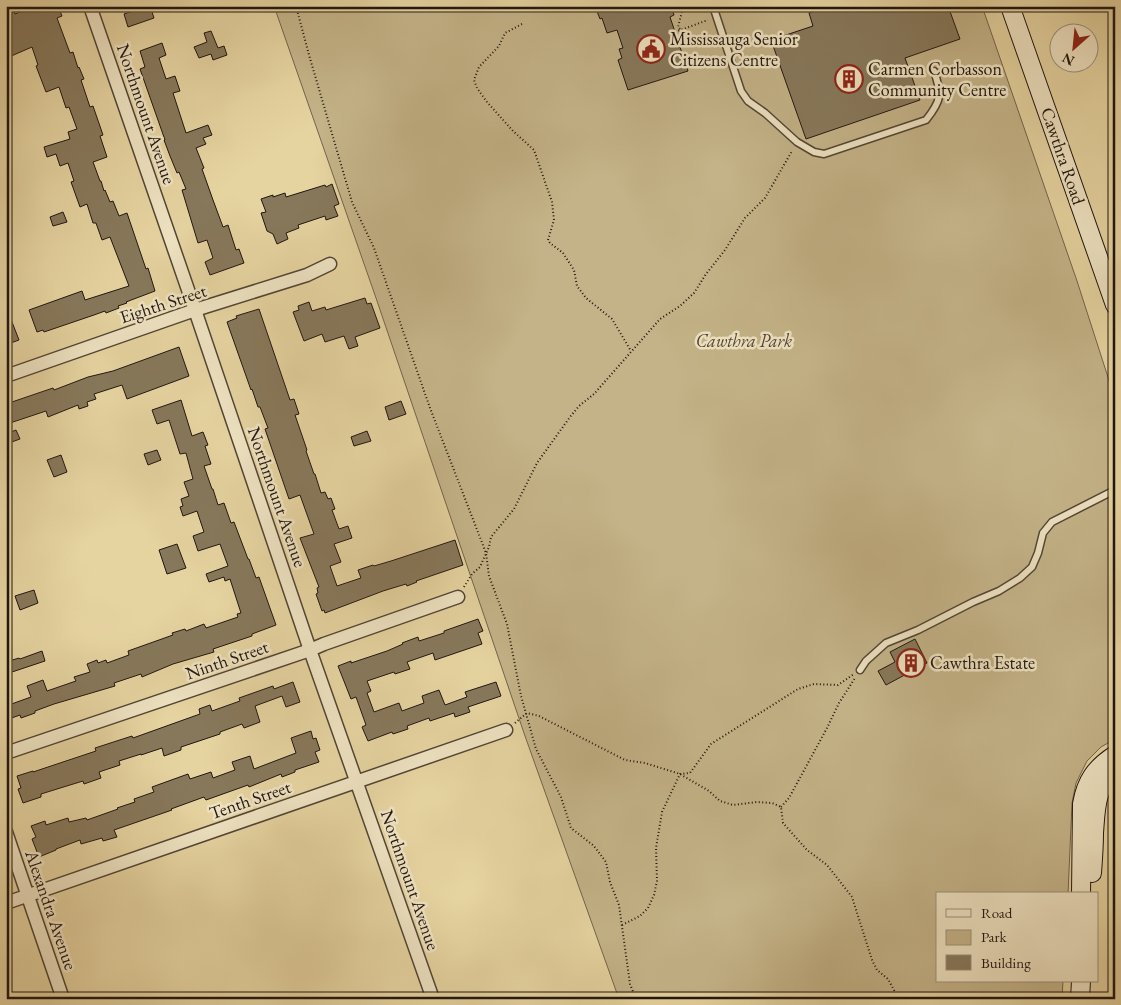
<svg xmlns="http://www.w3.org/2000/svg" width="1121" height="1005" font-family="'EB Garamond',serif">
  <style>
    .green { fill: #c4b388; stroke: #72644c }
    .building { fill: #87785b; stroke: #211611 }
    .lines { fill: none; stroke-linecap: round; stroke-linejoin: round }
    .lane-casing { stroke: #524535; stroke-width: 9 }
    .street-casing { stroke: #524535; stroke-width: 15 }
    .secondary-casing { stroke: #211611; stroke-width: 20 }
    .path { stroke: #211611; stroke-width: 2; stroke-dasharray: 1 2.5; stroke-linecap: butt }
    .lane { stroke: #eee2c1; stroke-width: 6 }
    .street { stroke: #eee2c1; stroke-width: 12 }
    .secondary { stroke: #eee2c1; stroke-width: 18 }
    .labels { text-anchor: middle; stroke-width: 5; stroke-linejoin: round; paint-order: stroke }
    .poi-label { font-size: 18px; fill: #211611; stroke: #eee2c1; text-anchor: start }
    .street-label { font-size: 18px; fill: #211611; stroke: #eee2c1 }
    .park-label { font-size: 18px; font-style: italic; fill: #524535; stroke: #eee2c1 }
  </style>
  <rect width="100%" height="100%" fill="#e5d3a0"/>
  <filter id="stains"><feTurbulence type="fractalNoise" baseFrequency=".004" numOctaves="4"/><feColorMatrix values="0 0 0 0 .2 0 0 0 0 .09 0 0 0 0 .02 0 0 0 .5 -.17"/></filter>
  <radialGradient id="worn" r=".72"><stop offset=".6" stop-color="#630" stop-opacity="0"/><stop offset="1" stop-color="#630" stop-opacity=".3"/></radialGradient>
  <path class="green" d="M274,6H982L1077,281L1115,399V739L1101,747L1087,761L1076,783L1072,803L1068,894H937V981H1063L1062,999H619L525,736L376,298Z"/>
  <path class="building" d="M6,6H12L15,14L34,6H58L62,16L57,18L70,53L73,52L78,68L79,67L84,79L81,80L90,107L93,106L103,135L100,136L107,157L93,162L100,181H101L104,191L105,190L110,202L113,201L119,216L127,213L146,269L148,268L155,291L126,302L127,303L118,306L119,308L106,313L105,311L94,315L44,332L43,330L37,332L29,310L82,291L85,300L129,286L110,237L102,240L96,223H93L87,204L80,207L71,182L74,181L68,163L60,166L56,154L47,157L44,147L70,139L68,132L77,129L69,107L66,108L59,87L46,92L36,66L38,65L32,47L9,57L6,51Z
    M147,6H150L154,18L128,27L124,14Z
    M595,6H671L674,15L670,17L688,71L628,90L618,60L622,58L619,49L623,48L617,30L607,33L602,18L600,19Z
    M829,6H948L960,39L905,58L920,100L806,139L771,40L813,26L809,13Z
    M211,31L218,48L224,46L227,55L213,60L211,54L199,58L194,47L207,42L204,33Z
    M162,43L166,55L159,58L166,79L175,76L180,91L173,93L186,133L208,125L212,135L203,138L206,144L196,148L204,168L202,169L213,200L223,227L228,225L236,250L239,249L244,263L210,275L205,262L213,258L207,240L198,243L182,190L186,189L179,172L177,173L170,156L164,140H165L140,69L145,67L140,51Z
    M332,184L339,204L334,206L338,216L326,220L325,216L298,225L299,228L286,233L288,239L277,244L273,234L267,231L261,213L266,212L261,199L273,195V197L285,193L286,197L325,185L326,187Z
    M63,212L67,222L53,226L50,217Z
    M365,298L367,304L371,303L380,328L355,337L358,346L349,349L344,336L325,342L322,334L304,341L293,312L299,310L298,306L309,302L312,311L325,307L326,310Z
    M6,309H7L19,340L8,344L6,338Z
    M259,309L290,400L294,399L299,414L295,415L307,450L306,451L314,474H315L321,493L325,492L328,499L331,498L335,509L332,510L339,529L348,526L352,538L334,544L341,562L330,566L337,586L361,578L358,570L373,565L374,566L391,561L455,540L463,565L416,581L417,582L407,586L406,584L383,591L325,613L324,610L322,611L316,594L318,593L317,588L319,587L300,538L314,534L300,495L289,499L265,429L268,428L260,407H258L252,389L251,390L227,322L237,318L236,316Z
    M179,347L189,376L127,399L122,385L94,394L96,399L87,402L88,406L79,409L78,405L48,417L46,411L10,423L6,411V404L53,388L54,390L88,377L113,371Z
    M181,400L192,436L203,432L208,445L205,446L211,464L204,466L212,489H213L218,505L224,503L231,523L234,522L248,559H249L256,578L259,577L276,625L252,634V636L213,649L214,652L173,664L142,677L141,674L114,683L115,686L54,704L35,711V713L21,718L20,715L6,720V706L31,697L27,686L43,680L47,691L76,681L74,677L90,672L87,664L97,660L98,663L106,660L107,663L129,655L128,651L173,635L172,633L185,629L186,631L204,624L206,628L238,617L237,614L241,613L230,579L225,581L224,577L209,582L206,574L228,566L220,544L198,551L193,536L204,532L197,511L183,516L180,507L183,506L181,499L189,496L184,482L193,479L186,453L180,454L169,420L157,424L152,410Z
    M401,401L406,414L389,420L385,407Z
    M16,430L20,439L6,444V434Z
    M367,431L371,441L354,446L351,437Z
    M157,450L161,460L148,465L144,454Z
    M61,455L67,472L54,477L47,460Z
    M177,544L186,568L167,574L159,550Z
    M34,590L38,603L20,610L15,596Z
    M478,619L483,631L478,633L482,644L435,660L433,653L407,662L410,669L395,674L394,672L367,681L371,691L367,693L374,712L399,703L402,711L424,703L422,696L439,690L445,705L467,697L465,692L496,682L501,696L468,707L470,712L455,717L454,713L430,721L429,718L407,726L408,729L393,734L392,732L368,741L362,727L366,725L356,697L351,699L338,666L351,661V663L387,651L403,644L402,643L418,637L419,641L444,633V631Z
    M915,639L927,663L886,685L878,671L895,662L890,652Z
    M42,651L45,661L6,674V662L19,658L20,659Z
    M293,682L300,702L286,707L282,696L255,706L260,722L244,728L242,724L220,732V734L181,747V750L164,756L162,748L141,755V754L119,761L120,765L99,772L101,778L84,784L83,781L57,789L41,794V797L23,803L18,789L21,788L17,776L33,771V772L96,751L95,748L132,736L133,738L200,714L199,709L210,705L212,711L240,701L239,698L273,686L274,689Z
    M311,731L313,739L316,738L320,750L315,752L319,762L295,770V772L282,777L281,774L249,787L248,785L206,800L204,797L171,809L172,810L114,830L117,837L103,841L102,838L81,844L80,840L56,849V850L39,857L32,839L36,837L31,826L45,821L46,825L68,818L69,822L86,818L87,820L118,809L117,808L135,802L134,799L154,792L152,787L188,774L190,779L211,772L213,778L235,770L232,762L250,756L254,769L296,753L291,738Z"/>
  <g class="lines">
    <defs>
      <path id="lane" d="M713,6L741,91L748,101L765,113L797,142L814,152L824,154L926,120C942,100 942,94 934,71
        M860,670L866,661L886,643L918,630L973,602L999,591L1020,578L1032,567L1038,553L1043,533L1052,522L1115,490"/>
      <path id="street" d="M90,6L195,310L310,650L433,999
        M6,376L195,310L307,275L330,264
        M6,753L310,650L324,644L458,597
        M6,832L63,999
        M6,903L506,730"/>
      <path id="secondary" d="M1010,6L1115,305
        M1092,873C1093,860 1094,847 1094,833C1096,808 1095,789 1115,771
        M1081,894L1082,804C1086,781 1095,768 1115,755
        M1080,999L1081,981"/>
    </defs>
    <use href="#lane" class="lane-casing"/>
    <use href="#street" class="street-casing"/>
    <use href="#secondary" class="secondary-casing"/>
    <path class="path" d="M296,6L309,55L352,202L374,248L430,408L486,553L489,576L507,624L521,696L536,749L561,797L571,828L594,846L606,862L610,882L619,905L630,984L636,999
      M522,24L505,33L499,46L479,67L474,80L477,88L487,102L513,131L534,150L552,202L554,220L548,240L550,243L563,253L574,270L577,286L586,298L612,319L631,351
      M680,29L678,27L683,8
      M675,32L708,20
      M464,587L472,574L480,567L489,547L491,537L514,509L537,463L570,417L579,406L594,394L660,319L680,306L694,293L706,274L725,250L745,218L765,198L792,151
      M515,723L527,713L539,716L625,760L645,763L680,774L709,791L720,801L733,805L757,802L772,803L781,807L783,823L807,850L827,865L852,897L872,960L877,970L888,979L894,990L896,999
      M781,807L789,798L827,728L839,703L855,678
      M622,925L640,916L648,908L654,895L657,881L656,848L662,812L680,774L690,773L711,744L798,689L814,684L838,685L854,674"/>
    <use href="#lane" class="lane"/>
    <use href="#street" class="street"/>
    <use href="#secondary" class="secondary"/>
  </g>
  <defs>
    <symbol id="civic-ring" viewBox="-11 -11 22 22"><circle r="9.5" fill="#eee2c1" stroke="#8f2418" stroke-width="1.5"/><path d="M-.6-6.5H3V-4.5H.6V-3L4-1V1h2V6H-6V1h2V-1L-.6-3ZM-1.2 2.5V6h2.4V2.5Z" fill="#8f2418"/></symbol>
    <symbol id="building-ring" viewBox="-11 -11 22 22"><circle r="9.5" fill="#eee2c1" stroke="#8f2418" stroke-width="1.5"/><path d="M-4-6H4V6H1V3H-1V6H-4ZM-2.5-4.3h1.7v1.8h-1.7ZM.8-4.3h1.7v1.8H.8ZM-2.5-1h1.7V.8h-1.7ZM.8-1h1.7V.8H.8Z" fill="#8f2418"/></symbol>
  </defs>
  <g fill-rule="evenodd">
    <use href="#civic-ring" x="635" y="33" width="32" height="32"/>
    <use href="#building-ring" x="833" y="63" width="32" height="32"/>
    <use href="#building-ring" x="895" y="647" width="32" height="32"/>
  </g>
  <g class="labels">
    <g class="poi-label">
      <text x="670" y="45">Mississauga Senior<tspan x="670" dy="21">Citizens Centre</tspan></text>
      <text x="868" y="75">Carmen Corbasson<tspan x="868" dy="21">Community Centre</tspan></text>
      <text x="930" y="669">Cawthra Estate</text>
    </g>
    <g class="street-label">
      <text transform="translate(146 114) rotate(71)" y="6">Northmount Avenue</text>
      <text transform="translate(1063 156) rotate(71)" y="6">Cawthra Road</text>
      <text transform="translate(163 304) rotate(-18)" y="6">Eighth Street</text>
      <text transform="translate(277 497) rotate(71)" y="6">Northmount Avenue</text>
      <text transform="translate(227 660) rotate(-19)" y="6">Ninth Street</text>
      <text transform="translate(250 800) rotate(-19)" y="6">Tenth Street</text>
      <text transform="translate(410 880) rotate(71)" y="6">Northmount Avenue</text>
      <text transform="translate(51 910) rotate(71)" y="6">Alexandra Avenue</text>
    </g>
    <g class="park-label">
      <text x="744" y="347">Cawthra Park</text>
    </g>
  </g>
  <rect width="1121" height="1005" fill="none" stroke="#e5d3a0" stroke-width="25"/>
  <rect x="8" y="8" width="1106" height="990" fill="none" stroke="#211611" stroke-width="2.5"/>
  <rect x="12" y="12" width="1096" height="980" fill="none" stroke="#211611"/>
  <rect x="936" y="892" width="162" height="90" fill="#eee2c1" stroke="#9c907b"/>
  <rect x="946" y="909" width="25" height="8" fill="#eee2c1" stroke="#9c907b"/>
  <text x="981" y="918" font-size="15" fill="#211611">Road</text>
  <rect x="946" y="930" width="25" height="15" fill="#c4b388" stroke="#9c907b"/>
  <text x="981" y="942" font-size="15" fill="#211611">Park</text>
  <rect x="946" y="955" width="25" height="15" fill="#87785b" stroke="#9c907b"/>
  <text x="981" y="968" font-size="15" fill="#211611">Building</text>
  <g transform="translate(1074 48) rotate(207)"><circle r="24" fill="#eee2c1" stroke="#9c907b"/>
  <path d="M0-4L9 19L0 12L-9 19Z" fill="#8f2418"/>
  <text y="-8" font-size="14" font-weight="bold" text-anchor="middle" fill="#211611">N</text>
  </g>
  <rect width="100%" height="100%" filter="url(#stains)"/>
  <rect width="100%" height="100%" fill="url(#worn)"/>
</svg>
